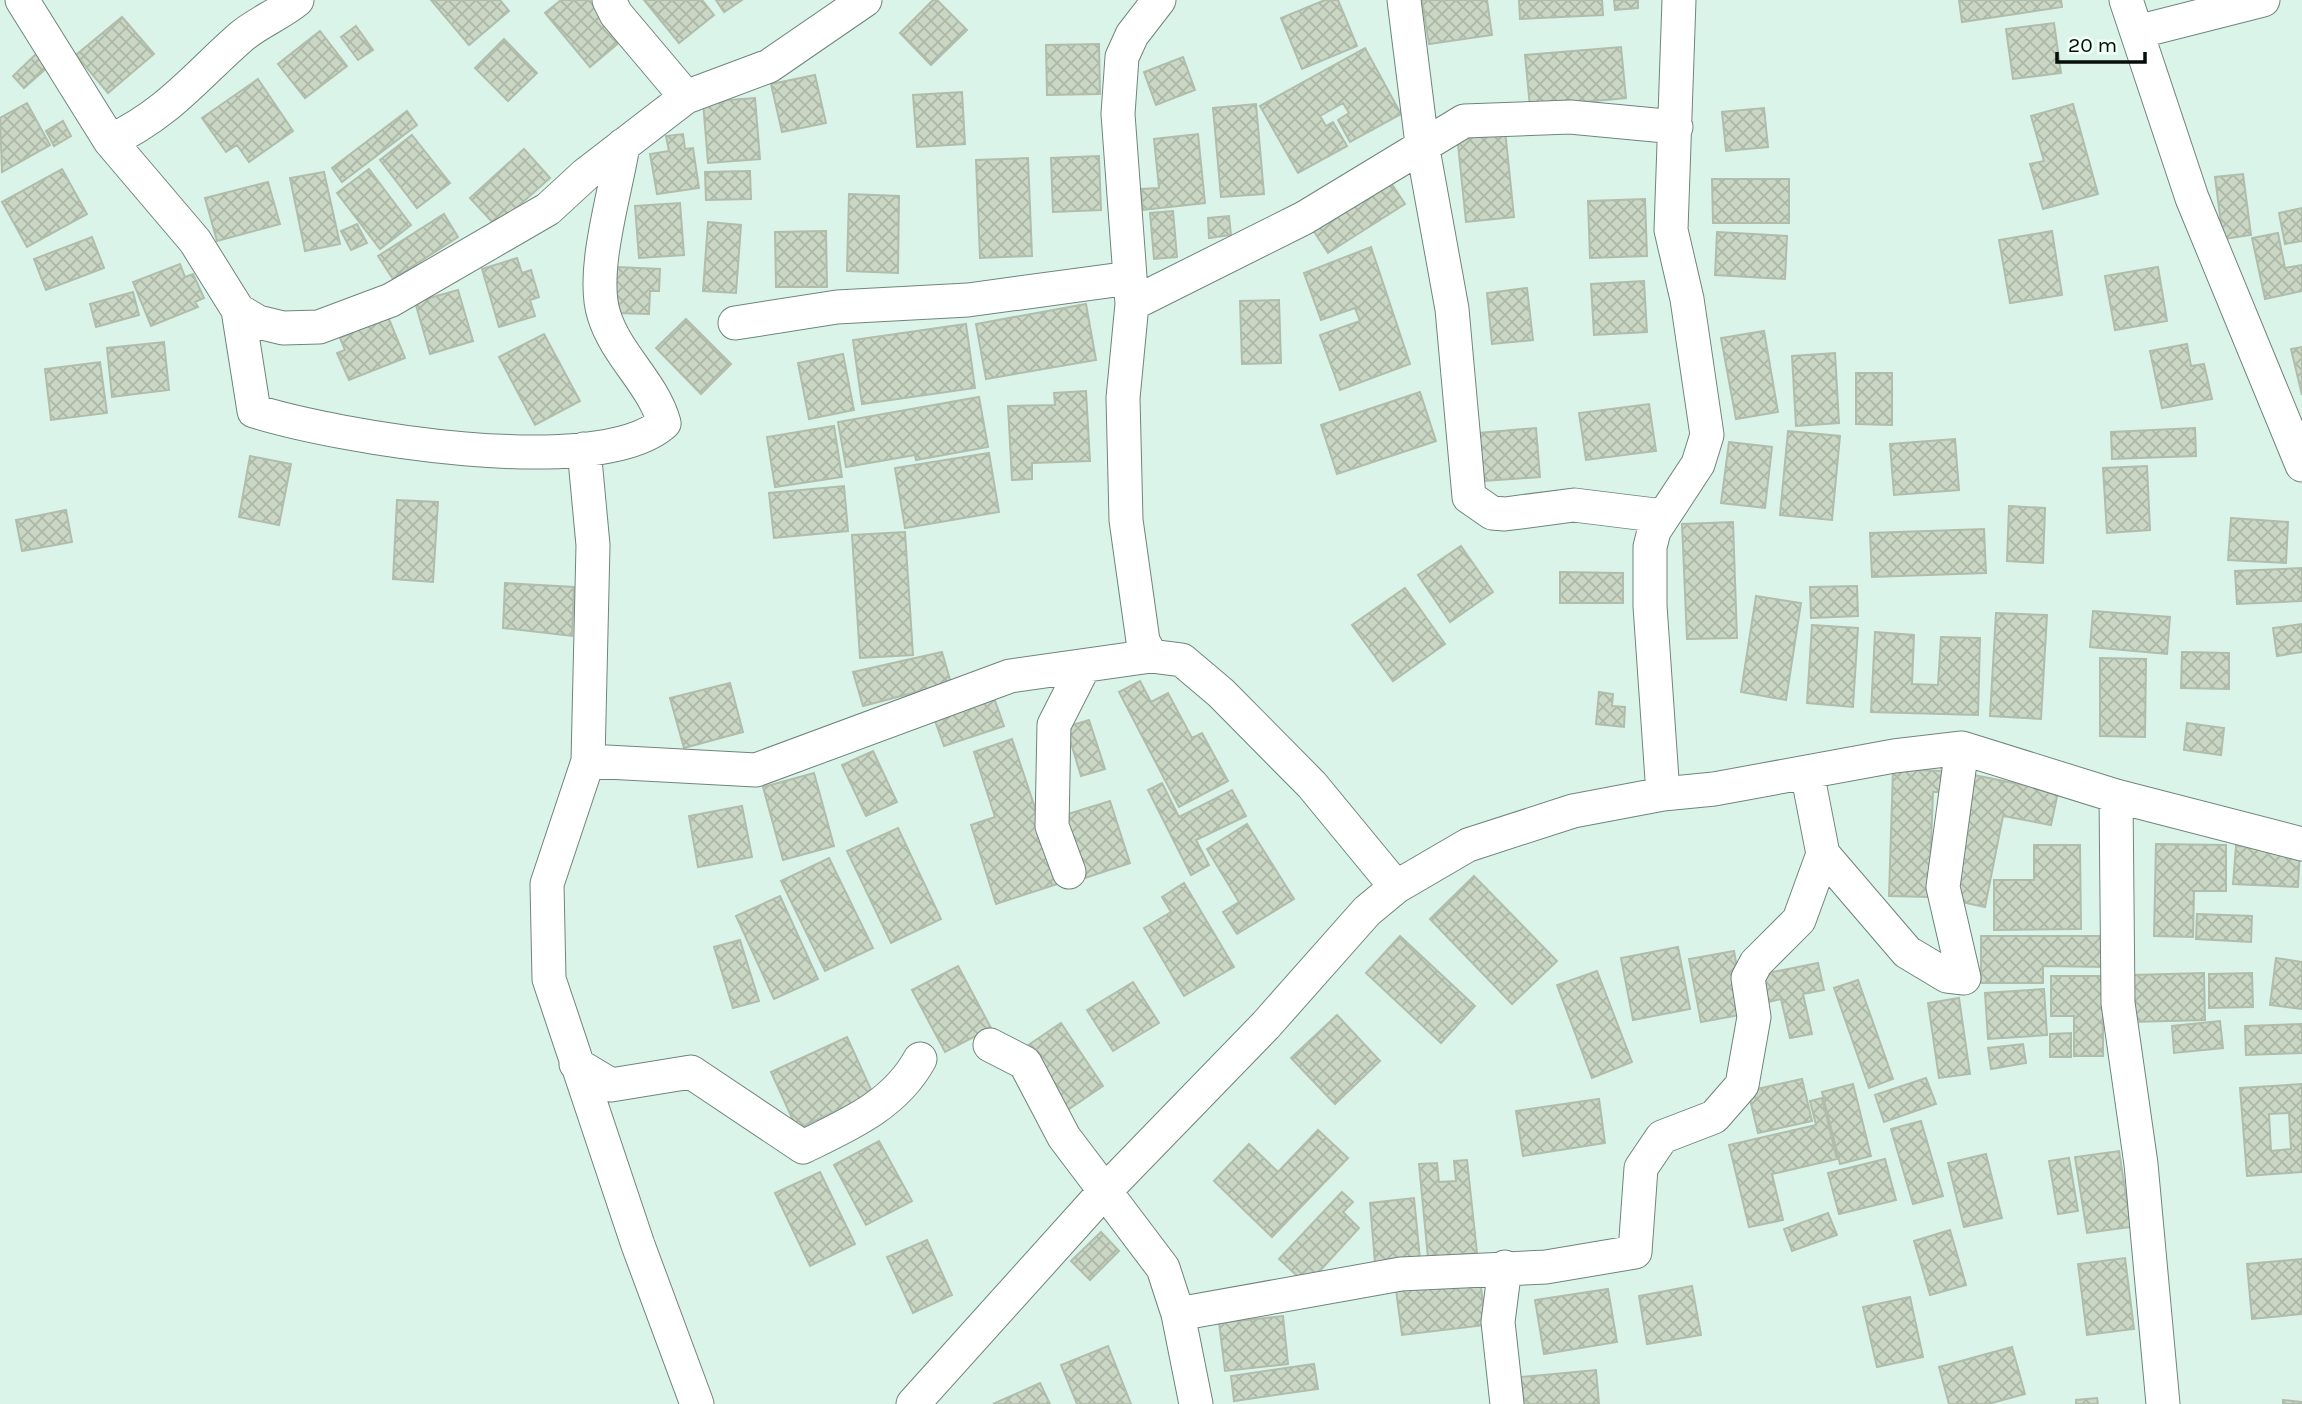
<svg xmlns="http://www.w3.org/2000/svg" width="2302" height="1404" font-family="Karla,sans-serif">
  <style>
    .building { fill: url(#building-cross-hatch); stroke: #b1bdab; stroke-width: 2; fill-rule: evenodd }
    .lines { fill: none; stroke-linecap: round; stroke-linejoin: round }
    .street-casing { stroke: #6f857c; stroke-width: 35 }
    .street { stroke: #fff; stroke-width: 33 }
  </style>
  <defs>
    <pattern id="building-cross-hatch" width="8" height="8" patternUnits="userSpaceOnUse" patternTransform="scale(1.75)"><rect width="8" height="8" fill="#cad7c4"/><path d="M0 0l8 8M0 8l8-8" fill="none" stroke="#acb7a7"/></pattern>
  </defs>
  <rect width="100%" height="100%" fill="#dbf4ea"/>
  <path class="building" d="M431,0H500L509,11L469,45Z
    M561,0H589L622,40L590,67L545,13Z
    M644,0H702L714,15L679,43Z
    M716,0H742L724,12Z
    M933,0H937L967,30L931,65L900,33Z
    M1325,0H1338L1357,46L1302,69L1281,18Z
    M1422,0H1487L1492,35L1429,44Z
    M1519,0H1602L1603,15L1520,19Z
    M1614,0H1638V8L1615,10Z
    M1959,0H2061L2062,7L1962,22Z
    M122,17L154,54L108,93L76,55Z
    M2054,23L2061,73L2013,79L2006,29Z
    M356,26L373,50L358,60L341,37Z
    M320,31L347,66L305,98L278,64Z
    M504,39L537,73L508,101L475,68Z
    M1099,44L1100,94L1047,95L1046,45Z
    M1621,47L1626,98L1530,107L1525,55Z
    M1365,48L1401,114L1350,142L1338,120L1349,113L1343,103L1320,116L1326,126L1333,122L1347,146L1298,173L1260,106Z
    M36,54L48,67L24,88L13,76Z
    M1183,57L1195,90L1156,105L1144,72Z
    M815,75L826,123L782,132L771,84Z
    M258,79L293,131L249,162L237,145L226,152L202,118Z
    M962,92L965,144L917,147L913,95Z
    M755,98L760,159L708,163L703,102Z
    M27,103L50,145L2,172L0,118Z
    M1256,104L1264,194L1221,197L1213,108Z
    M2073,104L2098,194L2043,209L2030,164L2044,161L2031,116Z
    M1764,108L1768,147L1726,151L1722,112Z
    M407,111L417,125L342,182L332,168Z
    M63,121L71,136L54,146L46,131Z
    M1505,130L1514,217L1466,222L1457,135Z
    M683,134L685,149L693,148L699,188L657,194L650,154L669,151L666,136Z
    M1198,134L1205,203L1143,210L1141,189L1159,188L1154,139Z
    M412,135L450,183L417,208L380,160Z
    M524,149L550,178L496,226L470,198Z
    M1099,156L1101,210L1053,212L1051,158Z
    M1028,158L1032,256L980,258L976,160Z
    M62,169L87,214L27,247L2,202Z
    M369,169L411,225L380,249L337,193Z
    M750,171L751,199L706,200L705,172Z
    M324,172L340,244L305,251L290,178Z
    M1385,174L1405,204L1328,253L1309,224Z
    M2243,174L2251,235L2223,239L2215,177Z
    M1712,179H1789V223H1713Z
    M268,182L280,224L217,241L205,198Z
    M849,194L899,196L898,273L847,271Z
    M1645,199L1647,256L1590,258L1588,201Z
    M680,203L684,255L639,258L635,206Z
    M2302,208V241L2285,244L2279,213Z
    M1173,211L1177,257L1154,259L1150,213Z
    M444,214L458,237L393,279L378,256Z
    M1229,216L1231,235L1209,238L1208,218Z
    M708,222L741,225L736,293L703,291Z
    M357,224L367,243L351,250L341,231Z
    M826,231L827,287H776L775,232Z
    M2052,231L2062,295L2010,303L1999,240Z
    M1717,232L1787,236L1785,279L1715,275Z
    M2278,233L2285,268L2302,265V291L2265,299L2252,238Z
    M92,237L104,268L46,290L34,259Z
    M1371,247L1410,364L1340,390L1320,335L1360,321L1355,308L1321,320L1304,273Z
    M517,258L522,273L531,270L539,297L530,300L535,316L499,327L482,269Z
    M180,264L185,277L193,274L204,298L195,302L198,307L151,326L133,282Z
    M617,267L660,269L659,291H650L649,314L615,313Z
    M2158,267L2167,321L2115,330L2105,276Z
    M1644,281L1647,332L1594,335L1591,284Z
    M1527,288L1533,340L1492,344L1487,293Z
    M458,290L473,341L430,354L415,302Z
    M133,292L139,315L96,327L90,304Z
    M1279,300L1281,363L1242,364L1240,301Z
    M1086,304L1096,360L986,379L976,324Z
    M386,312L405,358L349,380L337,353L345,350L340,338L353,332L351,326Z
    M686,319L731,364L701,394L656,348Z
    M966,324L975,388L862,404L853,340Z
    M1764,331L1778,412L1736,419L1721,338Z
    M544,334L580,401L535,425L499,357Z
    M164,342L169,390L112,397L107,348Z
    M2187,344L2191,366L2204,364L2212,399L2162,408L2150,351Z
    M2302,347V395L2291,349Z
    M1835,353L1839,423L1796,426L1792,356Z
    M843,354L854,410L809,419L798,363Z
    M100,362L107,413L51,420L45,369Z
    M1856,373H1892V425L1856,424Z
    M1086,391L1090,461L1032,463V479L1012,480L1008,406L1055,405L1054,393Z
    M1420,392L1436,441L1337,474L1321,425Z
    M979,397L988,447L916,460L915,455L846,467L838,422Z
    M1649,404L1656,451L1586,460L1579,413Z
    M834,426L842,477L775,487L767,437Z
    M1536,428L1540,477L1484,481L1479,433Z
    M2195,428L2196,456L2112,459L2111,432Z
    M1788,431L1840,436L1832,520L1780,515Z
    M1955,439L1959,490L1894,495L1890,444Z
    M1729,442L1772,447L1765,508L1721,503Z
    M989,453L999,512L905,528L895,468Z
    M250,456L291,464L279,525L239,517Z
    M2147,466L2150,530L2107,533L2103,468Z
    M844,486L848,531L774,538L769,493Z
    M397,500L438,502L433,582L393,579Z
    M2009,506L2045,508L2043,563L2007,561Z
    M66,510L72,542L22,551L16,520Z
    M2231,518L2288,522L2286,563L2228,560Z
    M1733,522L1737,638L1687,639L1682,524Z
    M1984,529L1986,573L1872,577L1870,533Z
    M905,532L913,655L860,658L852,535Z
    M1461,546L1493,592L1450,622L1418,575Z
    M2302,568V601L2237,604L2235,571Z
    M1560,572L1623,573V603H1560Z
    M505,583L574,587L572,636L503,628Z
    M1857,586L1858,616L1811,618L1810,587Z
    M1405,588L1445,644L1393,681L1352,625Z
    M1756,596L1801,603L1786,700L1741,692Z
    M2093,611L2170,617L2167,654L2090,647Z
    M1996,613L2047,615L2041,719L1990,716Z
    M2302,624V652L2277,656L2273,628Z
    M1812,625L1858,628L1853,707L1807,703Z
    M1875,632L1914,635L1912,684L1938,685L1941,637L1980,638L1978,715L1871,712Z
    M942,652L951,683L863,706L853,672Z
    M2182,652L2229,653V689L2181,688Z
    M2100,658L2146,659L2145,737L2100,736Z
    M1140,681L1151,702L1168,693L1192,738L1202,733L1228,781L1179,807L1119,692Z
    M730,683L743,732L684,748L670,698Z
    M1599,692L1613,694L1612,706L1625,707L1624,727L1596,724Z
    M993,695L1004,726L944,746L933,715Z
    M1089,720L1105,769L1081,776L1066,727Z
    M2187,723L2224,728L2221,755L2184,750Z
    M1012,739L1060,883L996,904L971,825L995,817L974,752Z
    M873,751L897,802L866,816L842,765Z
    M1893,769L1942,771L1941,792H1933L1929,897L1889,896Z
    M814,773L834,846L783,860L763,787Z
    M1974,775L2058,792L2051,825L2003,816L1985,907L1952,900L1971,806L1968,805Z
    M1162,783L1179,817L1232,790L1246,816L1196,840L1209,865L1191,875L1148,790Z
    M1110,801L1130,863L1085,878L1065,815Z
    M742,806L752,857L698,867L689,816Z
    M1247,824L1294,899L1237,934L1223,912L1239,902L1207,849Z
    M898,828L941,919L891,943L847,851Z
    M2156,844L2226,845V891H2194L2193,937L2154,936Z
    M2034,845H2080L2081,929L1994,930V880H2034Z
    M2236,846L2300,849L2298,887L2233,884Z
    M829,858L873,948L825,971L781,881Z
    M1474,876L1557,961L1512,1004L1430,919Z
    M1184,883L1234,967L1184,996L1144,928L1171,912L1162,897Z
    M780,896L818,979L774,999L736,916Z
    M2197,914L2252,916L2251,942L2196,939Z
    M1400,936L1475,1006L1441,1043L1366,973Z
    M1981,936H2105L2106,967L2043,966V983H1981Z
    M740,940L759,1001L733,1008L714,947Z
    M1678,947L1690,1009L1633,1020L1621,958Z
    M1734,951L1745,1014L1701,1022L1689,959Z
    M2276,958L2302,962V1009L2270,1005Z
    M1818,963L1824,990L1803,994L1812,1034L1790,1038L1781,999L1760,1004L1753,976Z
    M958,966L991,1028L945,1052L912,990Z
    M1597,971L1632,1062L1592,1078L1557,985Z
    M2204,973L2205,1020L2133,1022L2131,975Z
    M2252,973L2253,1007L2209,1008V974Z
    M2051,976H2103V1056H2074V1016H2051Z
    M1858,980L1893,1079L1869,1088L1834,988Z
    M1133,982L1159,1023L1113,1051L1087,1010Z
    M2044,989L2047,1035L1988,1039L1985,993Z
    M1959,998L1970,1074L1939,1078L1928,1003Z
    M1337,1015L1380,1061L1335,1104L1291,1058Z
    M2220,1021L2223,1048L2174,1053L2172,1026Z
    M1061,1023L1103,1086L1066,1111L1024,1048Z
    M2302,1024V1053L2246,1055L2245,1026Z
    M2071,1033V1057H2050V1034Z
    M847,1037L873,1094L797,1129L771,1072Z
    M2023,1044L2026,1063L1991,1069L1988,1048Z
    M1926,1078L1936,1104L1884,1122L1875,1095Z
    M1802,1079L1812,1121L1758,1133L1748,1091Z
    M1853,1084L1871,1156L1840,1164L1822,1092Z
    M2302,1084V1172L2247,1176L2240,1088ZM2289,1113L2291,1149L2271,1151L2269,1114Z
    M1822,1098L1837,1159L1772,1174L1783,1220L1749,1227L1729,1145L1816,1125L1810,1101Z
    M1599,1099L1605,1143L1523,1156L1516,1111Z
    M1921,1121L1943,1196L1913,1204L1891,1129Z
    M1318,1130L1348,1158L1272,1237L1214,1181L1249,1144L1278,1172Z
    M879,1141L912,1201L866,1225L834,1165Z
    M2119,1151L2131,1227L2087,1233L2075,1157Z
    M1986,1154L2002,1218L1964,1227L1948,1163Z
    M2069,1158L2078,1211L2058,1214L2049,1161Z
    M1885,1159L1896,1200L1839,1214L1828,1173Z
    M1467,1160L1477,1253L1428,1258L1419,1164L1437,1163L1439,1182L1456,1181L1454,1161Z
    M820,1172L855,1244L810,1266L775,1193Z
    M1342,1192L1353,1202L1343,1212L1359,1228L1307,1285L1279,1259Z
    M1414,1198L1420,1259L1375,1263L1370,1203Z
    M1828,1213L1837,1235L1792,1251L1784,1229Z
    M1950,1230L1966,1285L1930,1295L1914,1241Z
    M1101,1232L1119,1251L1090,1280L1071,1261Z
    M927,1240L952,1295L913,1313L887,1257Z
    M2125,1258L2134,1329L2087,1335L2078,1264Z
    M2302,1259V1314L2252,1319L2247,1264Z
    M1480,1281L1486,1325L1402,1335L1396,1290Z
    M1692,1286L1701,1335L1647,1344L1639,1296Z
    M1608,1289L1617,1342L1544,1354L1535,1300Z
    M1910,1297L1923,1357L1877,1367L1863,1307Z
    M1283,1316L1288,1364L1225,1371L1219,1323Z
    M1108,1346L1131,1404H1077L1061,1365Z
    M2012,1347L2025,1394L1988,1404H1949L1939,1367Z
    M1314,1364L1318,1389L1234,1401L1231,1376Z
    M1596,1370L1599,1404H1524L1521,1377Z
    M1040,1383L1050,1404H993Z
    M2097,1398L2098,1404H2076V1400Z
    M2283,1400L2302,1402V1404H2283Z"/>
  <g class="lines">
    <defs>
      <path id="street" d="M22,0L110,141L195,241L238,310L258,322L283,328L319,327L391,300L548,209L586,174L686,97L769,66L865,0
        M609,0L616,14L686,97
        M1159,0L1132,35L1122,57L1118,114L1132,304L1123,398L1126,520L1143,641L1151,656L1182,660L1221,693L1312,785L1396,887
        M1404,0L1422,144L1452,309L1469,497L1492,513L1505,514L1574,505L1663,516
        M2126,0L2192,198L2302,465
        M2137,32L2263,0
        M110,141C169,113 195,77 242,36C259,22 280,14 297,0
        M1132,304L1304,218L1464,121L1570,117L1676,127
        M238,310L254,411C337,437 597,482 664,423C653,383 616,355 604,315C590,272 616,191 623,145
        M735,323L837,307L968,300L1130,278
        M584,449L593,545L588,761L547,884L549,979L638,1245L697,1404
        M588,761L756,770L1010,676L1151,656
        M1807,772L1823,854L1907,952L1947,976L1964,978L1943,887L1962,748
        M1663,794L1650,606V547L1654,531L1698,464L1707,435L1687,299L1671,230L1679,0
        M2116,796L2118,1003L2141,1164L2163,1404
        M1069,872L1052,826L1054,725L1084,666
        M990,1045L1025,1063L1064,1137L1163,1268L1178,1314L1196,1404
        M576,1064L611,1085L691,1072L803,1147C848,1125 895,1105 920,1059
        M1505,1267L1498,1322L1507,1404
        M1178,1314L1401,1274L1546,1267L1635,1252L1641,1168L1662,1137L1714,1117L1742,1085L1754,1017L1748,978L1756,963L1799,920L1823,854
        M913,1404L1103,1193L1266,1025L1367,911L1396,887L1468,845L1573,811L1663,794L1714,789L1894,756L1962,748L2116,796L2302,844"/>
    </defs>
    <use href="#street" class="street-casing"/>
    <use href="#street" class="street"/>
  </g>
  <path d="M2057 52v10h88v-10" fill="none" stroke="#060e0a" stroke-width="3.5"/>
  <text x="2068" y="52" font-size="21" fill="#060e0a" stroke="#f0fff8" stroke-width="5" paint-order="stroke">20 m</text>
</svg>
